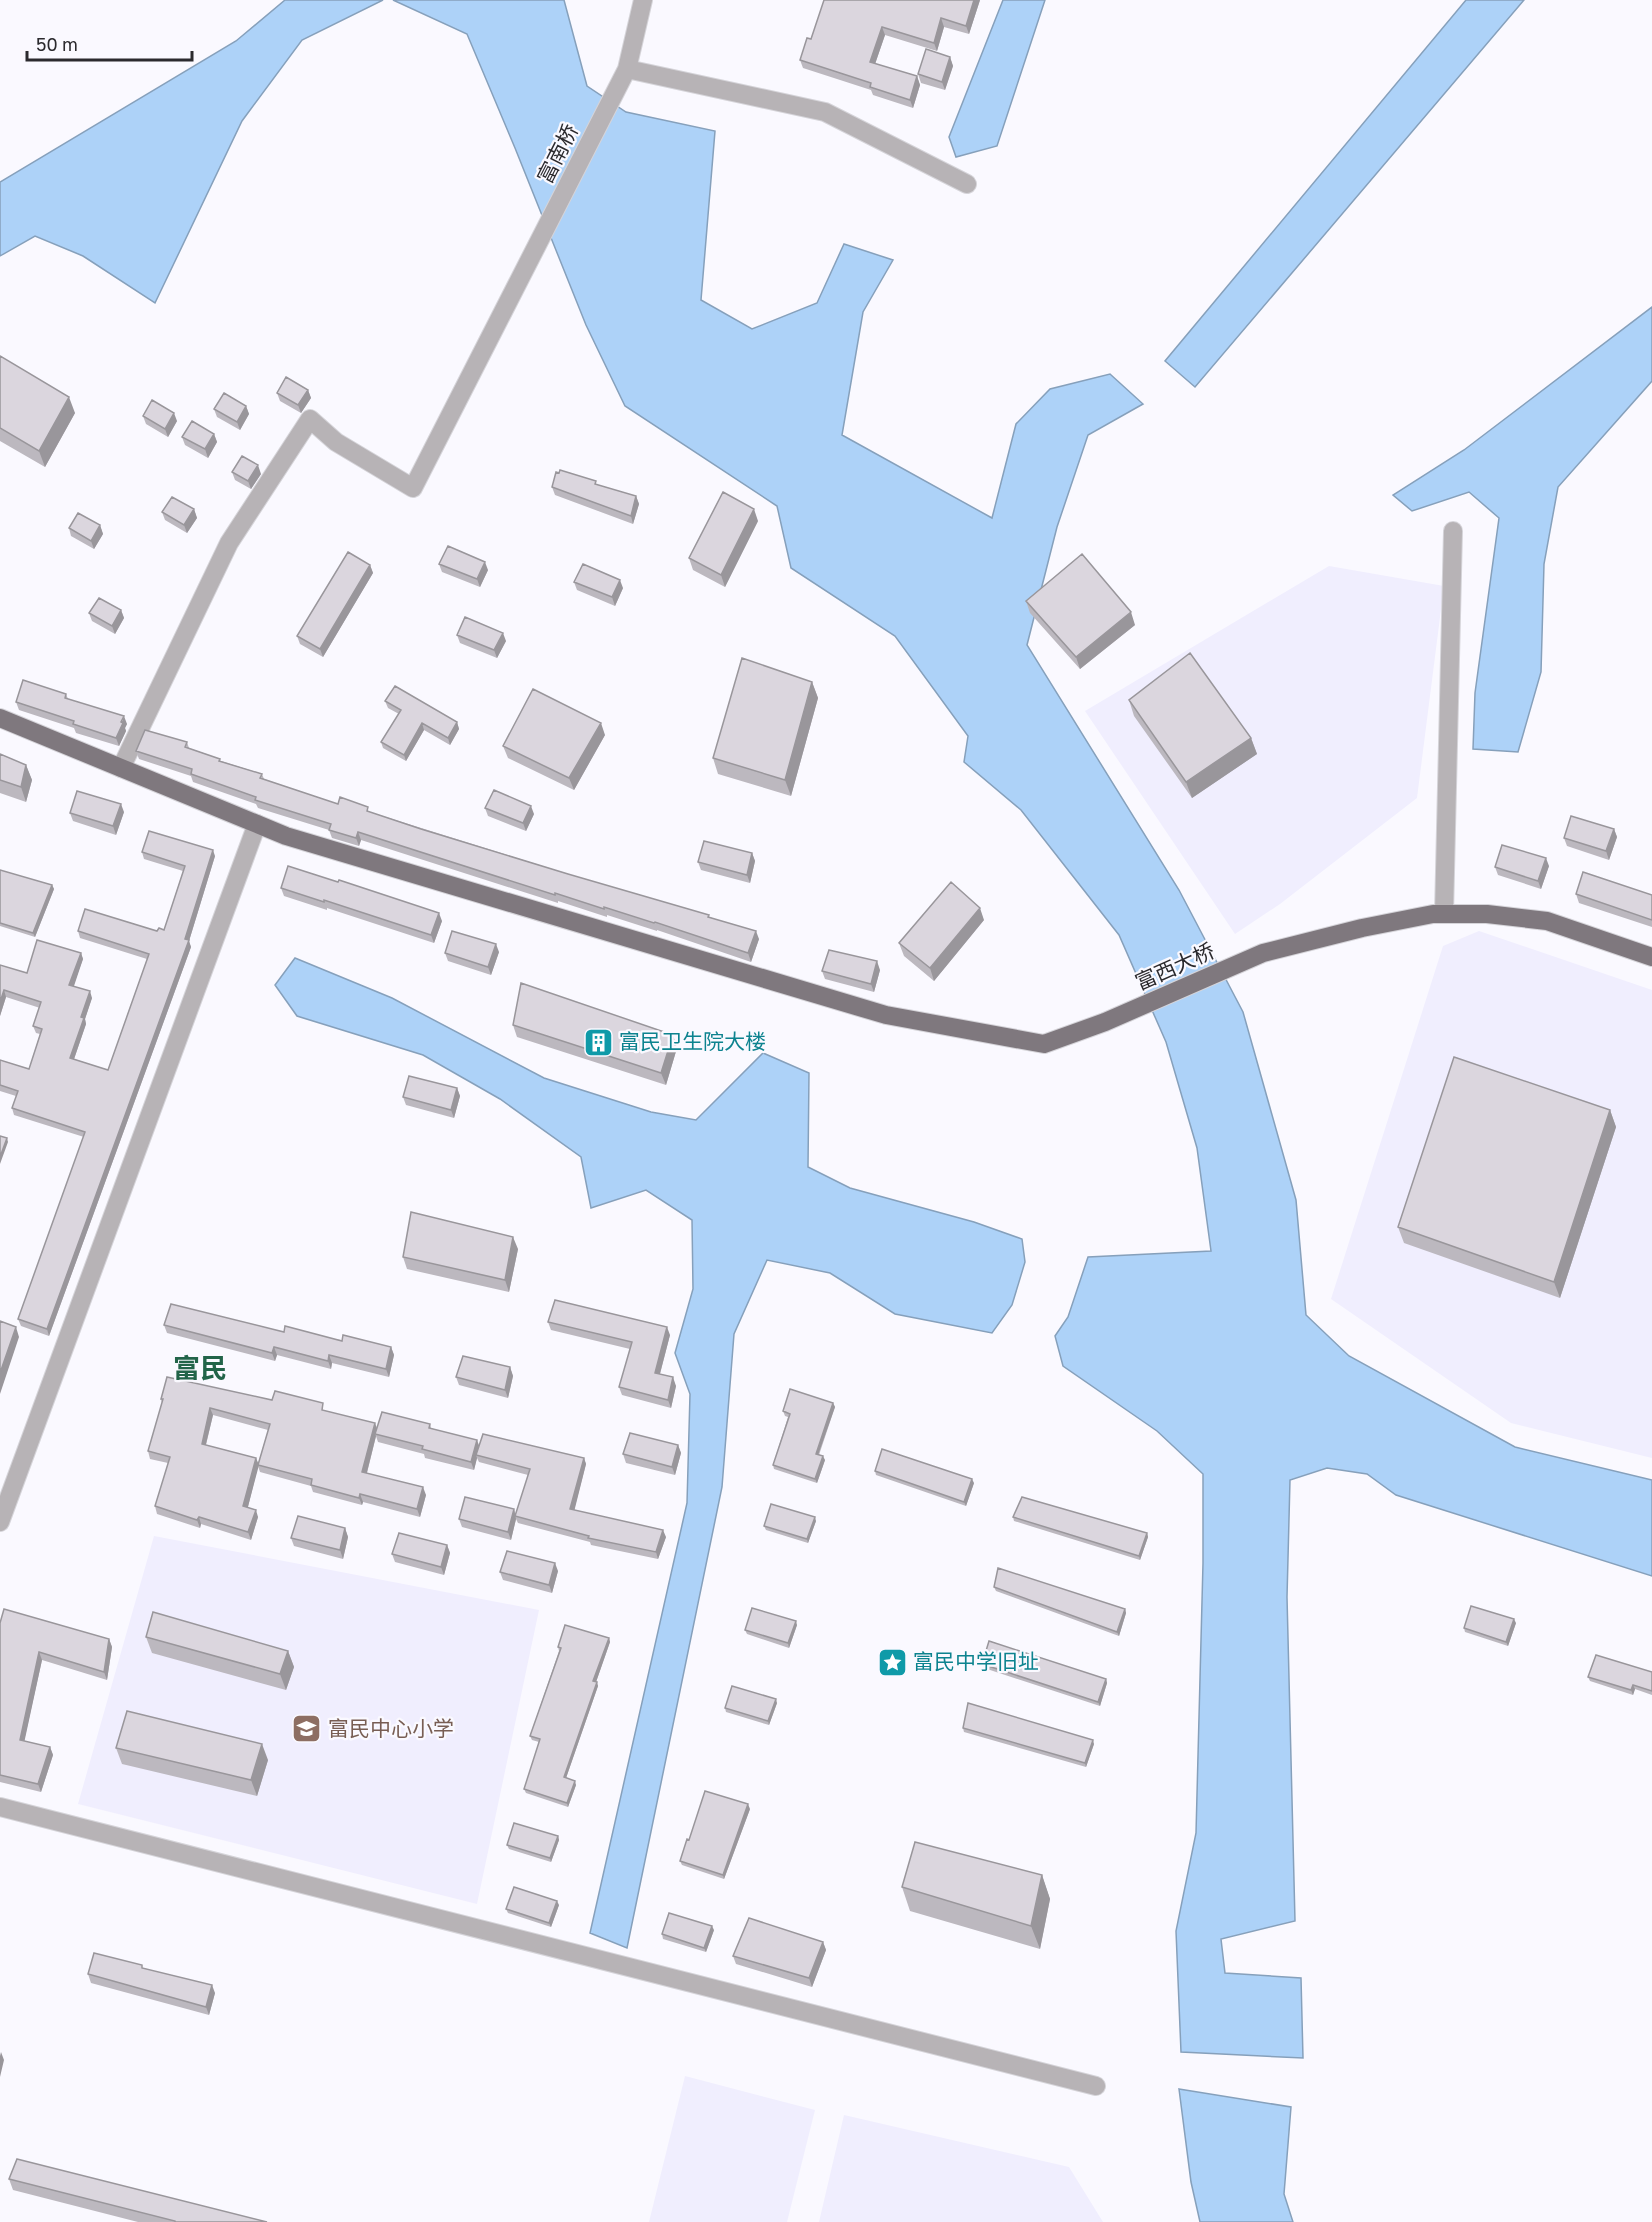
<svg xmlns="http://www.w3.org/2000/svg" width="1652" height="2222" font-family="'Golos Text','Noto Sans SC',sans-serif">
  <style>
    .built { fill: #f0eefe }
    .water { fill: #add2f8; stroke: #86a0bb; stroke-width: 1.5 }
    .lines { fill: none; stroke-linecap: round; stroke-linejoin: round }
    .minor-casing { stroke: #d5d4d9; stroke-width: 20 }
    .major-casing { stroke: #d5d4d9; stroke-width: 20 }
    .minor { stroke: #b7b3b6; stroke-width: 18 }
    .major { stroke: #7f787e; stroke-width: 18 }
    .wall { fill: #bcb8bf; fill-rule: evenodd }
    .shaded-wall { fill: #99969b }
    .building { fill: #dbd6de; stroke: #99969b; stroke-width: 1.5 }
    .labels { text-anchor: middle; stroke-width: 4.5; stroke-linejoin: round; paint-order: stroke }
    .street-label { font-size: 21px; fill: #2b2a2e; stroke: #faf9ff }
    .culture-label { font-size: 21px; fill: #0d838f; stroke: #faf9ff; text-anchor: start }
    .education-label { font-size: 21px; fill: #785e54; stroke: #faf9ff; text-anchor: start }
    .district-label { font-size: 27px; font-weight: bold; fill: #226449; stroke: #faf9ff }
  </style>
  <rect width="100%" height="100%" fill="#faf9ff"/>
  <path class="built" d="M1329,566L1444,586L1417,798L1280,904L1235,934L1085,711Z
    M1479,931L1652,990V1458L1511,1423L1331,1299L1443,946Z
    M154,1536L539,1610L477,1904L78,1804Z
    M685,2076L815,2110L787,2222H649Z
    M844,2115L1069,2167L1103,2222H819Z"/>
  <path class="water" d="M285,0H383L302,40L242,121L155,303L83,256L35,236L0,256V182L236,41Z
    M393,0H564L587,86L626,112L715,131L701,300L752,329L817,303L844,244L893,260L863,312L842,435L992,518L1016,424L1050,389L1110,374L1143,404L1088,435L1057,527L1027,645L1179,890L1243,1012L1296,1200L1306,1315L1349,1356L1515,1447L1652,1480V1576L1396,1495L1367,1474L1327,1468L1290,1480L1287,1597L1295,1921L1221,1939L1225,1973L1301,1978L1303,2058L1181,2052L1176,1931L1196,1833L1203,1563V1474L1157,1431L1063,1366L1055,1336L1068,1317L1088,1257L1211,1251L1197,1148L1166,1042L1119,935L1021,810L964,762L968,736L895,636L791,568L777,506L625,406L586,325L515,148L467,34Z
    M1003,0H1045L997,146L956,157L949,137Z
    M1466,0H1524L1195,387L1165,361Z
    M1652,307V381L1558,487L1544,564L1541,672L1518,752L1473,749L1475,693L1499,518L1469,492L1412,511L1393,495L1464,450Z
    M295,958L392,998L544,1078L651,1112L696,1120L763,1053L809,1073L808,1167L850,1188L974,1222L1022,1239L1025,1262L1012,1305L992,1333L895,1314L830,1273L767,1260L734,1334L722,1487L627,1948L590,1933L687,1503L690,1394L675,1353L693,1289L692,1220L646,1190L591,1208L581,1157L500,1099L423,1055L297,1016L275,985Z
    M1179,2089L1291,2107L1284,2194L1293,2222H1200L1191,2182Z"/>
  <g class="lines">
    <defs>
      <path id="minor" d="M627,69L825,112L967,184
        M121,768L229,543L310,419L336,442L413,488L627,69L643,0
        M1444,914L1453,531
        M0,1522L257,824
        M0,1807L1096,2086"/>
      <path id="major" d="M0,718L286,836L886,1015L1044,1044L1105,1022L1263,953L1362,928L1433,914H1487L1547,921L1652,957"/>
    </defs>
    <use href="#minor" class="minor-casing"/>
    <use href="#major" class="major-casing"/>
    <use href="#minor" class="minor"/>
    <use href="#major" class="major"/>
  </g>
  <path class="wall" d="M980,0L969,34L944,27L937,51L885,35L875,64L917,76L920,85L913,108L873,95L871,90L803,68L800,60L811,39Z
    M950,57L953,66L945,90L921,83L918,74Z
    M0,356L75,413L45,467L0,441Z
    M308,390L311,398L301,413L280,401L277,393Z
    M246,406L249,414L240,430L217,417L214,409Z
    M143,416L177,421L168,437L146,424Z
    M214,434L217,442L208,458L185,445L182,437Z
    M232,472L261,474L251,489L235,480Z
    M598,485L636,496L639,504L633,524L555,495L552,487Z
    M194,509L197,518L187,533L165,520L162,512Z
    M758,521L725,587L693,570L689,558Z
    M100,525L103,534L94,549L71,536L69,528Z
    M439,564L488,570L480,587L442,572Z
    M370,565L373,573L323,657L300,644L297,636Z
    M574,582L623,588L615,606L577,590Z
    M1026,601L1135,625L1080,669L1030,613Z
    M121,610L124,618L115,634L92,621L89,613Z
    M457,635L506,641L497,658L460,643Z
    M812,682L818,698L791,796L718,774L713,758Z
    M66,694L68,699L127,724L125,728L126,731L119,746L76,733L74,728L19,710L16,702Z
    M1129,700L1251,738L1257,754L1192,798L1134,716Z
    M385,701L457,722L459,729L450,745L424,730L406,761L383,748L381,742L399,714L388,708Z
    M605,735L574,790L508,758L503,746Z
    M187,742L189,748L220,759L221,761L262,774L264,779L338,804L370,812L568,874L710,917L759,939L751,962L657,930V931L607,915V917L558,901V903L361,840L359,846L332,838L329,830L258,808L256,804L193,782L191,776L139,759L136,751Z
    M0,754L26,765L32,780L26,802L0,793Z
    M485,808L534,814L526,831L488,816Z
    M124,812L116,835L73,821L70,813Z
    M1614,829L1617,837L1609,860L1567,846L1564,838Z
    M142,852L215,856L189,941L191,947L49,1336L21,1326L18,1319L84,1137L14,1115L12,1108L16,1096L0,1091V1060L29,1069L40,1034L36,1033L33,1026L40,1008L6,997L0,1016V965L27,973L81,953L83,959L73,986L92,998L85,1019L86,1024L74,1059L108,1070L147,959L80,938L78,931H157L164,930L183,871L144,859Z
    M752,853L755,861L750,883L701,870L698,862Z
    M1549,866L1541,889L1498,875L1495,867Z
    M0,870L52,885L54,889L35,937L0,926Z
    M281,888L442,921L434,943L327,908V910L284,896Z
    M1576,894L1652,895V927L1579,903Z
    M984,920L934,981L904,956L899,943Z
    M499,952L491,975L448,961L445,953Z
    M880,970L874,992L825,979L822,971Z
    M513,1025L677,1048L666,1085L517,1037Z
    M457,1088L460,1096L454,1118L406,1105L403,1097Z
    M1610,1110L1616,1127L1560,1298L1404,1243L1398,1227Z
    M518,1249L509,1292L407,1269L403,1257Z
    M548,1322L670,1335L660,1374L676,1386L671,1408L622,1395L619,1387L630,1349L551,1330Z
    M164,1325L284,1332L391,1347L394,1355L389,1377L332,1363L331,1369L277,1355L275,1361L167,1333Z
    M510,1367L513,1376L508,1398L459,1385L456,1377Z
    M161,1399L272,1400L326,1411L377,1428L430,1424L431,1428L479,1446L584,1458L586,1464L574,1510L666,1537L658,1559L591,1545L590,1542L518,1523L516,1519L511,1540L462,1527L459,1519L514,1509L516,1515L528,1475L479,1462L477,1458L474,1470L425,1458L424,1454L378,1442L376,1436L367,1473L426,1495L420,1517L363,1502L362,1505L313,1492L311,1486L260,1472L258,1466L248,1507L258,1517L251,1540L201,1524L200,1528L157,1514L155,1506L168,1463L150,1459L148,1451L162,1403ZM213,1415L268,1430L258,1464L256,1458L206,1445Z
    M833,1403L835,1407L819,1455L825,1460L817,1483L774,1469L773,1465L788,1417L785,1416L783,1411Z
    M678,1445L681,1453L675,1475L626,1463L623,1454Z
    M875,1471L974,1483L966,1506L876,1475Z
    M1013,1517L1147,1533L1148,1537L1140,1560L1014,1521Z
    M816,1521L808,1543L766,1530L764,1526Z
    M345,1528L348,1537L343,1559L294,1546L291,1538Z
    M447,1545L450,1553L444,1575L395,1562L392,1554Z
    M558,1571L552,1593L503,1580L500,1572Z
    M994,1587L1125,1609L1126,1613L1119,1636L996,1591Z
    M0,1623L109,1639L112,1647L107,1680L42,1660L24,1741L50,1747L53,1755L41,1792L0,1782Z
    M1516,1623L1508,1646L1465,1632L1464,1628Z
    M797,1625L789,1648L747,1634L745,1630Z
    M146,1637L288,1651L294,1667L286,1690L152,1653Z
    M609,1638L610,1642L596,1682L598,1686L566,1778L576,1785L568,1807L526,1793L524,1789L539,1742L532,1740L530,1736L559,1651L558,1647Z
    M982,1664L1106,1679L1107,1683L1100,1706L984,1668Z
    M1652,1672V1695L1635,1689L1633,1695L1590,1681L1588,1677Z
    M777,1703L769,1725L726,1712L725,1708Z
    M963,1728L1094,1744L1086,1767L964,1732Z
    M116,1748L268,1760L257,1796L122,1764Z
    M750,1809L724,1879L682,1865L680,1861L689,1840Z
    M558,1836L559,1840L551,1862L509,1849L507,1845Z
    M1042,1875L1050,1899L1040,1949L910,1911L902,1887Z
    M559,1905L551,1927L508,1913L506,1909Z
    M714,1930L706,1952L663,1939L662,1934Z
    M823,1942L826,1950L812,1987L736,1964L733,1956Z
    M144,1968L215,1993L209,2015L91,1983L88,1974Z
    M9,2179L267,2222H138L13,2190Z"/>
  <path class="shaded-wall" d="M974,0H980L969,34L966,26Z
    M941,18L944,27L937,51L934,43Z
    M882,27L885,35L873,70L870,62Z
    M950,57L953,66L945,90L942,82Z
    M917,76L920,85L913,108L910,100Z
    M308,390L311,398L301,413L298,405Z
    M69,397L75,413L45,467L39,451Z
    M246,406L249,414L240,430L237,422Z
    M174,413L177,421L168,437L165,429Z
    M214,434L217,442L208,458L205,449Z
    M258,465L261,474L251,489L248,481Z
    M636,496L639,504L633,524L631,516Z
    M194,509L197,518L187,533L184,525Z
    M754,509L758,521L725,587L721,575Z
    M100,525L103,534L94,549L91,541Z
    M485,562L488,570L480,587L477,579Z
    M370,565L373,573L323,657L320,649Z
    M620,580L623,588L615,606L612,597Z
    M121,610L124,618L115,634L112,626Z
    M1131,612L1135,625L1080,669L1076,657Z
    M503,633L506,641L497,658L494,650Z
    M812,682L818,698L791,796L785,780Z
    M124,716L127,724L125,728L126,731L119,746L116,738Z
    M457,722L459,729L450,745L448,738Z
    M422,723L424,730L406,761L404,755Z
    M601,723L605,735L574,790L569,778Z
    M1251,738L1257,754L1192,798L1186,782Z
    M26,765L32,780L26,802L21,787Z
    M121,804L124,812L116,835L113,826Z
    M531,806L534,814L526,831L523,823Z
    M1614,829L1617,837L1609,860L1606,851Z
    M358,832L361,840L359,846L356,838Z
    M213,850L215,856L189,941L191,947L49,1336L47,1329L185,939Z
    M752,853L755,861L750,883L747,875Z
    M1546,858L1549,866L1541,889L1538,881Z
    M52,885L54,889L35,937L33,933Z
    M980,908L984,920L934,981L930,968Z
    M439,913L442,921L434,943L431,935Z
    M756,931L759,939L751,962L748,953Z
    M496,944L499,952L491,975L488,967Z
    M81,953L83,959L72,992L69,985Z
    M877,961L880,970L874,992L871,984Z
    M4,990L6,997L0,1016V1002Z
    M90,991L92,998L85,1019L86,1024L72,1065L70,1058L81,1017Z
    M673,1035L677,1048L666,1085L661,1073Z
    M457,1088L460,1096L454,1118L451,1110Z
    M1610,1110L1616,1127L1560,1298L1554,1282Z
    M7,1138L8,1142L0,1164V1157Z
    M513,1237L518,1249L509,1292L505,1280Z
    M16,1327L19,1337L0,1394V1373Z
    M667,1327L670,1335L658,1381L655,1373Z
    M274,1347L277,1355L275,1361L272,1353Z
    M391,1347L394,1355L389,1377L386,1369Z
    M329,1355L332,1363L331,1369L328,1361Z
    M510,1367L513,1376L508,1398L505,1390Z
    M673,1377L676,1386L671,1408L668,1400Z
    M833,1403L835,1407L817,1458L816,1454Z
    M210,1408L213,1415L204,1452L202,1444Z
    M375,1423L378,1431L375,1434L376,1436L365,1480L362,1472Z
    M477,1440L480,1448L476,1455L477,1458L474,1470L471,1462Z
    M678,1445L681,1453L675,1475L672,1467Z
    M823,1456L825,1460L817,1483L815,1479Z
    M256,1458L259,1465L246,1514L243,1506Z
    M584,1458L586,1464L573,1516L570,1509Z
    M972,1479L974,1483L966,1506L964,1502Z
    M423,1487L426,1495L420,1517L417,1509Z
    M360,1494L363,1502L362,1505L359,1498Z
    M514,1509L516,1519L511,1540L508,1532Z
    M256,1510L258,1517L251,1540L248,1532Z
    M199,1517L201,1524L200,1528L197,1520Z
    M815,1517L816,1521L808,1543L807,1539Z
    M345,1528L348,1537L343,1559L340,1550Z
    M663,1530L666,1537L658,1559L656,1552Z
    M1147,1533L1148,1537L1140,1560L1139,1556Z
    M447,1545L450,1553L444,1575L441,1567Z
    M555,1563L558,1571L552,1593L549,1585Z
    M1125,1609L1126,1613L1119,1636L1117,1632Z
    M1514,1619L1516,1623L1508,1646L1506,1642Z
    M796,1621L797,1625L789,1648L788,1643Z
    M609,1638L610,1642L595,1685L593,1681Z
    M109,1639L112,1647L107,1680L104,1672Z
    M288,1651L294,1667L286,1690L280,1674Z
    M39,1652L42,1660L23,1748L20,1740Z
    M1106,1679L1107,1683L1100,1706L1098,1702Z
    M597,1682L598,1686L565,1781L564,1777Z
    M1633,1685L1635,1689L1633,1695L1631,1690Z
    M776,1699L777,1703L769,1725L768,1721Z
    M1093,1740L1094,1744L1086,1767L1085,1763Z
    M262,1744L268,1760L257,1796L251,1780Z
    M50,1747L53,1755L41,1792L38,1784Z
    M575,1781L576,1785L568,1807L567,1803Z
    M748,1804L750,1809L724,1879L723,1875Z
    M558,1836L559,1840L551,1862L550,1858Z
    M1042,1875L1050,1899L1040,1949L1031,1926Z
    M557,1901L559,1905L551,1927L549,1923Z
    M712,1926L714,1930L706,1952L704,1948Z
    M823,1942L826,1950L812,1987L809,1978Z
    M212,1985L215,1993L209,2015L206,2007Z
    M1,2052L4,2060L0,2077V2056Z"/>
  <path class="building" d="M824,0H974L966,26L941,18L934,43L882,27L870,62L917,76L910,100L870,87L871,83L800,60L807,38L811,39Z
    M926,49L950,57L942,82L918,74Z
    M0,356L69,397L39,451L0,428Z
    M286,377L308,390L298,405L277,393Z
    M224,393L246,406L237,422L214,409Z
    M152,400L174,413L165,429L143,416Z
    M192,421L214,434L205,449L182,437Z
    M242,456L258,465L248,481L232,472Z
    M560,470L596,481L595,484L636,496L631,516L552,487L556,472L559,473Z
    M723,492L754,509L721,575L689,558Z
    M172,497L194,509L184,525L162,512Z
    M78,513L100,525L91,541L69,528Z
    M448,546L485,562L477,579L439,564Z
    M348,552L370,565L320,649L297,636Z
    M1082,554L1131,612L1076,657L1026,601Z
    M583,564L620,580L612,597L574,582Z
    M99,598L121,610L112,626L89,613Z
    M465,617L503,633L494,650L457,635Z
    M1190,653L1251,738L1186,782L1129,700Z
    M742,658L812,682L785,780L713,758Z
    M23,680L66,694L65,698L124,716L121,722L123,723L116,738L73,724L74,721L16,702Z
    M395,686L457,722L448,738L422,723L404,755L381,742L401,710L385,701Z
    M533,689L601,723L569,778L503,746Z
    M145,730L187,742L185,747L220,759L219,761L262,774L260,778L338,804L340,797L368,807L367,811L421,829L568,874L709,915L708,917L756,931L748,953L655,922L654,923L604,907V909L555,893V895L358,832L356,838L329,830L331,824L255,800L256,797L191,774L192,769L136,751Z
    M0,754L26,765L21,787L0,780Z
    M494,790L531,806L523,823L485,808Z
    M77,791L121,804L113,826L70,813Z
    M1571,816L1614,829L1606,851L1564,838Z
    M149,831L213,850L185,939L189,940L47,1329L18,1319L85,1132L12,1108L18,1091L0,1085V1060L29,1069L42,1029L33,1026L41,1002L4,990L0,1002V965L27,973L37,940L81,953L69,985L90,991L81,1017L84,1018L70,1058L108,1070L149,954L78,931L85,909L157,931L159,928L164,930L185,866L142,852Z
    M704,841L752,853L747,875L698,862Z
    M1502,845L1546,858L1538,881L1495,867Z
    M288,866L338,882L339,880L439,913L431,935L324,900V902L281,888Z
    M0,870L52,885L33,933L0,923Z
    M1583,872L1652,895V920L1576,894Z
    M951,882L980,908L930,968L899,943Z
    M452,931L496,944L488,967L445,953Z
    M829,950L877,961L871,984L822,971Z
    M521,983L673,1035L661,1073L513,1025Z
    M1454,1057L1610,1110L1554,1282L1398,1227Z
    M409,1076L457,1088L451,1110L403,1097Z
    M0,1136L7,1138L0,1157Z
    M411,1212L513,1237L505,1280L403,1257Z
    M555,1300L667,1327L655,1373L673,1377L668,1400L619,1387L632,1342L548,1322Z
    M171,1304L284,1332L285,1326L342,1341L343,1335L391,1347L386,1369L329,1355L328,1361L274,1347L272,1353L164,1325Z
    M0,1321L16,1327L0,1373Z
    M463,1356L510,1367L505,1390L456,1377Z
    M167,1377L272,1400L275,1391L323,1403L322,1410L375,1423L362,1472L423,1487L417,1509L360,1494L359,1498L311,1485L312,1479L258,1465L270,1424L210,1408L202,1444L256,1458L243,1506L256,1510L248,1532L199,1517L197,1520L155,1506L170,1457L148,1451L163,1399H161Z
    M790,1389L833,1403L816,1454L823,1456L815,1479L773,1465L790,1414L783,1411Z
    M382,1412L430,1424L429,1428L477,1440L471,1462L422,1449L423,1446L375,1434Z
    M630,1433L678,1445L672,1467L623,1454Z
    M483,1434L584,1458L570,1509L663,1530L656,1552L588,1538L589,1536L515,1516L530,1469L476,1455Z
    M882,1449L972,1479L964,1502L875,1471Z
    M465,1497L514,1509L508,1532L459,1519Z
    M1022,1497L1147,1533L1139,1556L1013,1517Z
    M771,1504L815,1517L807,1539L764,1526Z
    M298,1516L345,1528L340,1550L291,1538Z
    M399,1533L447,1545L441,1567L392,1554Z
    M507,1551L555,1563L549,1585L500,1572Z
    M998,1568L1125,1609L1117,1632L994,1587Z
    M1471,1606L1514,1619L1506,1642L1464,1628Z
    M752,1608L796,1621L788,1643L745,1630Z
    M4,1609L109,1639L104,1672L39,1652L20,1740L50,1747L38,1784L0,1775V1623Z
    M153,1612L288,1651L280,1674L146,1637Z
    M565,1625L609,1638L593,1681L597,1682L564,1777L575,1781L567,1803L524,1789L540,1739L530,1736L561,1648L558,1647Z
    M989,1641L1106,1679L1098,1702L982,1664Z
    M1596,1655L1652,1672V1691L1633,1685L1631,1690L1588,1677Z
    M732,1686L776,1699L768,1721L725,1708Z
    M968,1703L1093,1740L1085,1763L963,1728Z
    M127,1711L262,1744L251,1780L116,1748Z
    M705,1791L748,1804L723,1875L680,1861L687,1839L689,1840Z
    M514,1823L558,1836L550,1858L507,1845Z
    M915,1842L1042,1875L1031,1926L902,1887Z
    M514,1887L557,1901L549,1923L506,1909Z
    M669,1913L712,1926L704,1948L662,1934Z
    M749,1918L823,1942L809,1978L733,1956Z
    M94,1953L142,1965V1968L212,1985L206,2007L88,1974Z
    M17,2159L267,2222H175V2221L9,2179Z"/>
  <defs>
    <symbol id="building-square" viewBox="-11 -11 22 22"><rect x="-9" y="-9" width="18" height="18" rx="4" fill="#0f9aa8" stroke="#faf9ff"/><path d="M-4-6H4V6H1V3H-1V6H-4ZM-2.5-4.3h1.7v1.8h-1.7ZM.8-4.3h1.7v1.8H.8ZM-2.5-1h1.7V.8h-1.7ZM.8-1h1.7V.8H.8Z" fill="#fff"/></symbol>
    <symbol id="sight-square" viewBox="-11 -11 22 22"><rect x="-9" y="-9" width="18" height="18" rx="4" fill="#0f9aa8" stroke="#faf9ff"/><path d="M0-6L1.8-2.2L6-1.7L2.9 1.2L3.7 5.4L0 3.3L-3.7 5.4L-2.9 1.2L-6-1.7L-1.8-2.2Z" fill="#fff"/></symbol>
    <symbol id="school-square" viewBox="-11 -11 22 22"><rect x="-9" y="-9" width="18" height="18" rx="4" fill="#8d6e63" stroke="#faf9ff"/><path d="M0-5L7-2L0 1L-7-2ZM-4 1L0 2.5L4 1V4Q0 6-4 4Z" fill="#fff"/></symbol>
  </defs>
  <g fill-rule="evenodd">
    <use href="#building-square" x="582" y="1026" width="33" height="33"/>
    <use href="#sight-square" x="876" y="1646" width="33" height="33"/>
    <use href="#school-square" x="290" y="1712" width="33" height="33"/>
  </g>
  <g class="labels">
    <g class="street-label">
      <text transform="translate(558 154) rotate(-63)" y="7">富南桥</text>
      <text transform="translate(1175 967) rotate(-24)" y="7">富西大桥</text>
    </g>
    <g class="culture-label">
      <text x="619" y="1049">富民卫生院大楼</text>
      <text x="913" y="1669">富民中学旧址</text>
    </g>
    <g class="education-label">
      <text x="328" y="1736">富民中心小学</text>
    </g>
    <g class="district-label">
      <text x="200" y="1378">富民</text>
    </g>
  </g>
  <path d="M27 51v9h165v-9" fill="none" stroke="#2b2a2e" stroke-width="3"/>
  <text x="36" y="51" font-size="18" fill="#2b2a2e" stroke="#faf9ff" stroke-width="4.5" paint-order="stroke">50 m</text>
</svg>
